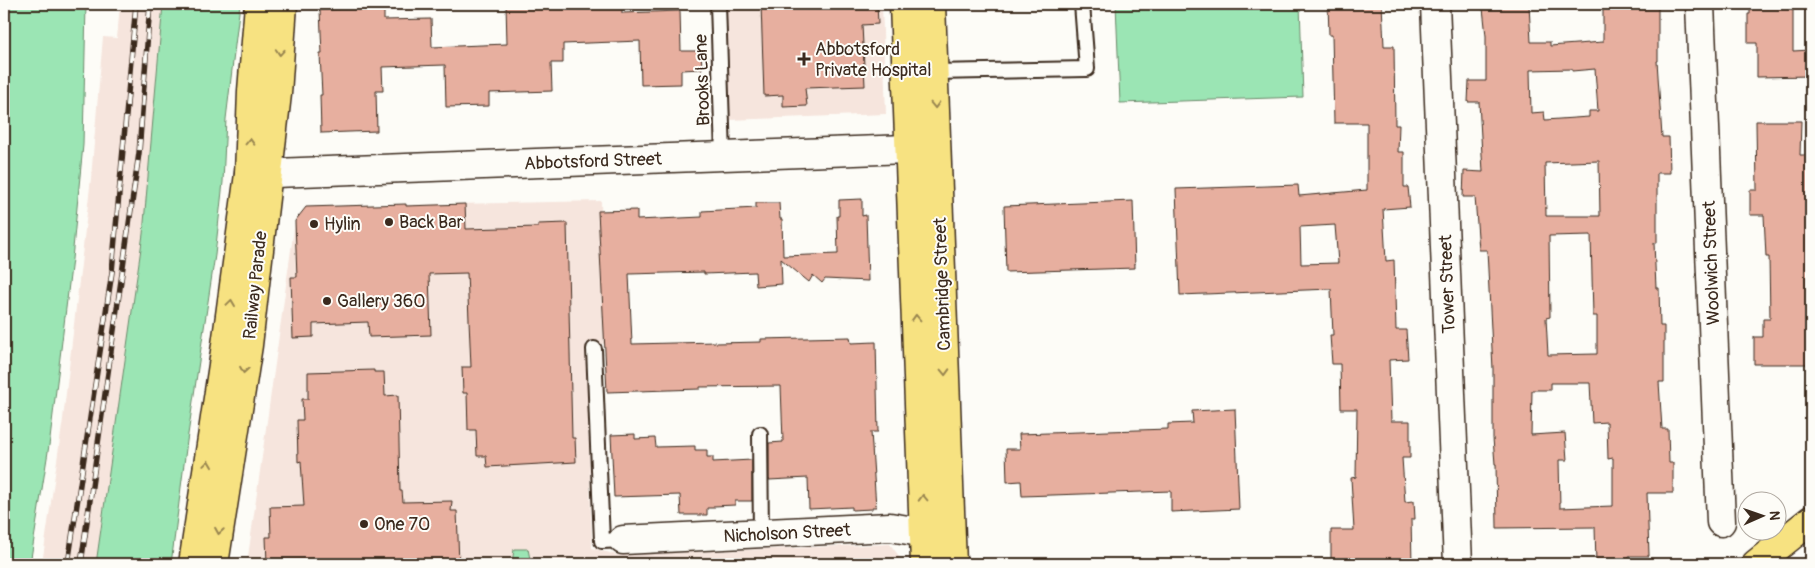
<svg xmlns="http://www.w3.org/2000/svg" width="1815" height="568" font-family="Pangolin,sans-serif">
  <style>
    .built { fill: #f6e5dd }
    .green { fill: #9be5b4; stroke: #6b8869 }
    .building { fill: #e7af9f; stroke: #3b2a1e; fill-rule: evenodd }
    .lines { fill: none; stroke-linecap: round; stroke-linejoin: round }
    .lane-casing { stroke: #3b2a1e; stroke-width: 18 }
    .street-casing { stroke: #3b2a1e; stroke-width: 31 }
    .primary-casing { stroke: #3b2a1e; stroke-width: 31 }
    .lane { stroke: #fdfcf7; stroke-width: 14 }
    .street { stroke: #fdfcf7; stroke-width: 28 }
    .primary { stroke: #f7e281; stroke-width: 28 }
    .rail-casing { stroke: #3b2a1e; stroke-width: 5.5 }
    .rail { stroke: #fdfcf7; stroke-width: 4; stroke-dasharray: 11; stroke-linecap: butt }
    .oneway { stroke: #998650 }
    .poi-dot { fill: #3b2a1e; stroke: #fdfcf7; stroke-width: 2 }
    .labels { text-anchor: middle; stroke-width: 4; stroke-linejoin: round; paint-order: stroke }
    .poi-label { font-size: 18px; fill: #3b2a1e; stroke: #fdfcf7; text-anchor: start }
    .street-label { font-size: 18px; fill: #3b2a1e; stroke: #fdfcf7 }
  </style>
  <rect width="100%" height="100%" fill="#fdfcf7"/>
  <filter id="ink" filterUnits="userSpaceOnUse"><feTurbulence type="fractalNoise" baseFrequency=".02" numOctaves="2"/><feDisplacementMap in="SourceGraphic" scale="10" xChannelSelector="R" yChannelSelector="G"/><feConvolveMatrix kernelMatrix="1 2 1 2 8 2 1 2 1" color-interpolation-filters="sRGB"/></filter>
  <g filter="url(#ink)">
    <path class="built" d="M120,4H163L143,234L96,564H42L63,419L91,178L103,37L117,38Z
      M722,4H882L886,114L727,120Z
      M601,201L605,344L586,343L592,548L617,555L890,544L899,556L900,564H247L295,221L306,207Z"/>
    <path class="green" d="M4,4H86L83,145L72,259L50,439L30,564H4Z
      M163,4H240L226,119L223,182L215,255L187,441L171,564H96L143,234Z
      M1116,4H1300L1303,97L1120,103Z
      M514,549H528L531,564H512Z"/>
    <path class="building" d="M506,4H622V13L680,11L681,51H701L702,69L681,70V84L641,85L640,41L563,44V63H551L552,91L489,93V106L446,107L445,65L382,67L383,91H376L377,131L321,133L320,95H322L320,54H322L320,10L384,8V20L431,19L432,47L507,44Z
      M761,4H877L878,24L862,25L865,86L805,88L807,106L783,107V95L764,96Z
      M1328,4H1382L1384,46H1394L1395,125H1399L1398,152H1404V187H1408L1410,207L1383,209L1386,261L1394,260L1396,330H1406L1408,359L1389,360L1391,421H1410V458H1402L1405,502L1414,501L1415,519H1411L1412,564H1331V530H1354L1351,478L1356,477L1357,409H1341L1340,364H1332L1330,335H1333L1331,289L1180,295L1176,189L1298,185L1299,196L1367,190V123H1334L1332,35H1329ZM1335,225L1338,263L1301,264L1300,227Z
      M1603,4H1658V61H1657L1662,137H1669L1670,173H1657V243H1654L1656,288H1659L1660,326H1664V382H1659L1662,429H1668L1669,463H1673V493H1647L1649,556H1629V564H1596L1595,527L1497,528L1496,464H1495L1493,438V369L1487,250H1479L1475,197H1463L1464,171L1483,172L1479,102H1468L1469,81H1486V36L1483,8L1529,5L1531,42H1550V46L1603,42ZM1572,69V71L1595,69L1598,111H1589V117L1545,120L1544,112L1531,113L1530,70ZM1599,161L1600,216H1546L1545,163ZM1591,235L1593,316H1597V354L1548,355L1546,318L1550,317L1549,236ZM1551,383H1590L1592,423L1607,422L1608,459L1613,458V506L1560,508L1559,460H1567L1565,433L1531,435L1532,390H1551Z
      M1750,4H1793V51L1811,50V76L1757,77V43H1748V14H1750Z
      M1756,121H1801L1800,155H1811V364H1754V337H1763V319H1770L1769,257H1766L1764,215H1750V190H1757Z
      M862,199V216L866,215L868,281L825,279L822,283L813,275L809,282L781,259L782,284L756,286L755,272L704,274V272L629,274L632,344L716,342V343L761,342V339L850,337L851,343L876,342L878,432H871L876,507H872V509L852,510V507L809,509L808,478L769,480V443L783,442L781,386L700,387V389L607,392L598,211L637,210V220L702,217V211L756,208V203H779L780,219H782L783,256L838,254L837,216H839V200Z
      M1133,201L1135,268L1006,272L1004,206Z
      M406,204V206L465,204L466,229L538,227V224L567,223L572,438H575L576,462L487,467L486,456H477L476,430H468L467,393H463L462,367H471L467,273L429,274L431,335L369,337L368,322L313,324V337L293,338L291,277H297L295,221L306,207Z
      M374,370V372H384L385,396L398,395L400,491H402L403,502L452,501L451,511H457L459,564H267L266,537H271L270,507L304,506L301,461L298,462L297,420H303L302,399H308V372Z
      M1235,409L1239,509L1171,512V491L1022,496L1021,481L1007,482L1006,449H1020L1019,434L1168,429V424L1193,423L1192,411Z
      M635,434V439L655,438L656,447L695,446V450H707V457H713V462L752,460V501H735V505L714,506V508H707V515H681L680,495L614,497L611,435Z"/>
    <g class="lines">
      <defs>
        <path id="lane" d="M718,4L723,156
          M934,72L1087,69L1082,4
          M594,349L602,541L623,540
          M760,434L761,535"/>
        <path id="street" d="M1435,4L1458,564
          M1700,4L1721,522
          M249,174L933,148
          M623,540L890,527L914,531L948,530"/>
        <path id="primary" d="M904,4L925,564
          M931,4L952,564
          M193,564L226,345L249,174L252,91L259,4
          M214,564L248,345L277,94L283,4
          M1756,564L1811,520"/>
      </defs>
      <use href="#lane" class="lane-casing"/>
      <use href="#street" class="street-casing"/>
      <use href="#primary" class="primary-casing"/>
      <use href="#lane" class="lane"/>
      <use href="#street" class="street"/>
      <use href="#primary" class="primary"/>
      <defs>
        <path id="rail" d="M68,564L112,272L136,4
          M81,564L139,153L150,4"/>
      </defs>
      <use href="#rail" class="rail-casing"/>
      <use href="#rail" class="rail"/>
    </g>
    <defs><path id="oneway-chevron" d="M-2-3.5L2.5 0L-2 3.5" fill="none" stroke-width="1.6" stroke-linecap="round" stroke-linejoin="round" transform="scale(1.25)"/></defs>
    <g class="oneway">
      <use href="#oneway-chevron" transform="translate(280 52) rotate(94)"/>
      <use href="#oneway-chevron" transform="translate(935 105) rotate(88)"/>
      <use href="#oneway-chevron" transform="translate(250 142) rotate(-88)"/>
      <use href="#oneway-chevron" transform="translate(231 303) rotate(-82)"/>
      <use href="#oneway-chevron" transform="translate(916 318) rotate(-92)"/>
      <use href="#oneway-chevron" transform="translate(244 370) rotate(99)"/>
      <use href="#oneway-chevron" transform="translate(945 372) rotate(88)"/>
      <use href="#oneway-chevron" transform="translate(208 464) rotate(-82)"/>
      <use href="#oneway-chevron" transform="translate(923 498) rotate(-92)"/>
      <use href="#oneway-chevron" transform="translate(219 531) rotate(99)"/>
    </g>
  </g>
  <g class="poi-dot">
    <path d="M801.5 51.5h5v5h5v5h-5v5h-5v-5h-5v-5h5z"/>
    <circle cx="389" cy="222" r="5"/>
    <circle cx="314" cy="224" r="5"/>
    <circle cx="327" cy="301" r="5"/>
    <circle cx="364" cy="524" r="5"/>
  </g>
  <g class="labels">
    <g class="poi-label">
      <text x="815" y="55">Abbotsford<tspan x="815" dy="21">Private Hospital</tspan></text>
      <text x="399" y="228">Back Bar</text>
      <text x="324" y="230">Hylin</text>
      <text x="337" y="307">Gallery 360</text>
      <text x="374" y="530">One 70</text>
    </g>
    <g class="street-label">
      <text transform="translate(702 80) rotate(-92)" y="6">Brooks Lane</text>
      <text transform="translate(593 161) rotate(-2)" y="6">Abbotsford Street</text>
      <text transform="translate(1711 263) rotate(-92)" y="6">Woolwich Street</text>
      <text transform="translate(942 284) rotate(-92)" y="6">Cambridge Street</text>
      <text transform="translate(1447 284) rotate(-92)" y="6">Tower Street</text>
      <text transform="translate(255 285) rotate(-84)" y="6">Railway Parade</text>
      <text transform="translate(787 533) rotate(-3)" y="6">Nicholson Street</text>
    </g>
  </g>
  <rect width="1815" height="568" fill="none" stroke="#fdfcf7" stroke-width="20"/>
  <rect x="10" y="10" width="1795" height="548" fill="none" stroke="#3b2a1e" stroke-width="2" filter="url(#ink)"/>
  <g transform="translate(1762 516) rotate(88)"><circle r="24" fill="#fdfcf7" stroke="#afa8a0"/>
  <path d="M0-4L9 19L0 12L-9 19Z" fill="#3b2a1e"/>
  <text y="-8" font-size="14" font-weight="bold" text-anchor="middle" fill="#3b2a1e">N</text>
  </g>
</svg>
